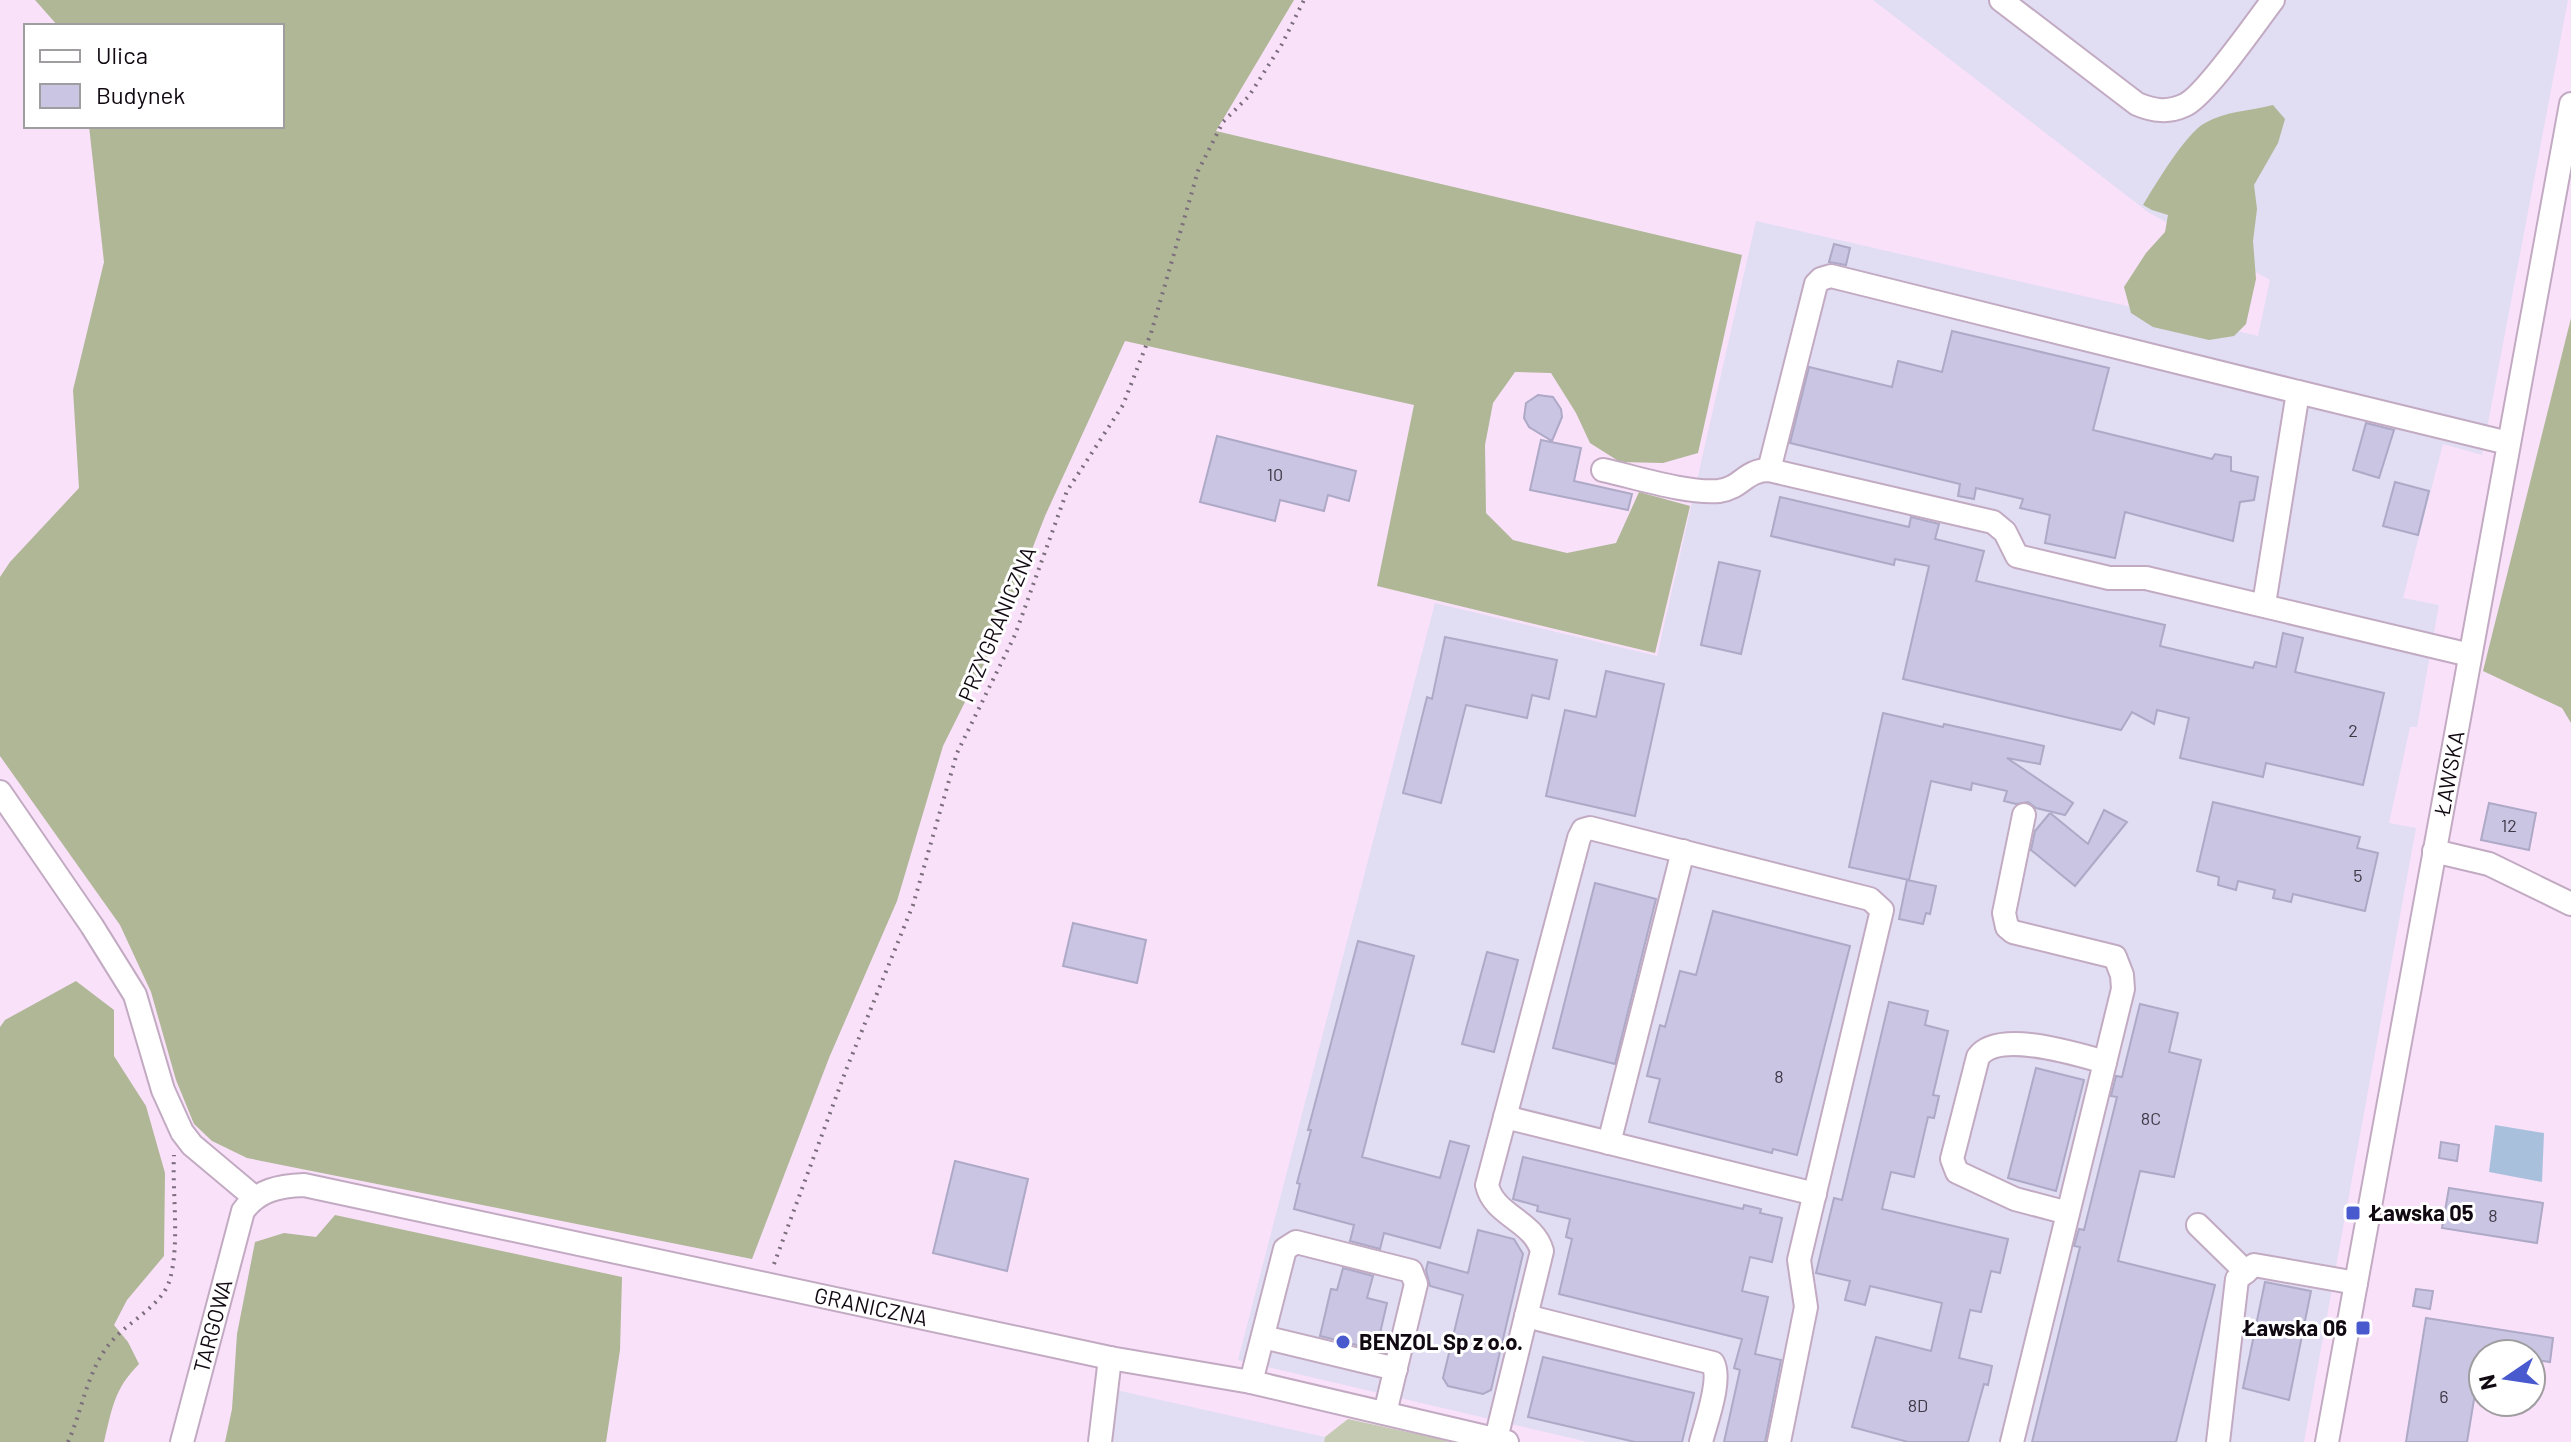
<svg xmlns="http://www.w3.org/2000/svg" width="2571" height="1442" font-family="Barlow,sans-serif">
  <style>
    .industrial { fill: #e1ddf3 }
    .green { fill: #c5cbb2 }
    .forest { fill: #afb796 }
    .water { fill: #a8c0dc }
    .building { fill: #cac5e3; stroke: #ada9c6; stroke-width: 2 }
    .lines { fill: none; stroke-linecap: round; stroke-linejoin: round }
    .minor-casing { stroke: #c2abc2; stroke-width: 26 }
    .path { stroke: #7c6d7c; stroke-width: 4; stroke-dasharray: 2 6; stroke-linecap: butt }
    .minor { stroke: #fff; stroke-width: 22 }
    .poi-dot { fill: #4959ce; stroke: #fff; stroke-width: 3 }
    .labels { text-anchor: middle; stroke-width: 6; stroke-linejoin: round; paint-order: stroke }
    .number-label { font-size: 18px; fill: #3f3846 }
    .street-label { font-size: 22px; fill: #110911; stroke: #fff }
    .poi-label { font-size: 22px; font-weight: bold; fill: #110911; stroke: #fff; text-anchor: start }
  </style>
  <rect width="100%" height="100%" fill="#f9e1fa"/>
  <path class="industrial" d="M1873,0H2568L2482,455L2443,444L2403,598L2439,605L2417,727H2410L2389,823L2416,828L2304,1442H1588L1238,1360L1435,603L1657,656L1756,221L2258,336L2270,280L2148,212Z
    M1116,1390L1325,1437L1324,1442H1111Z"/>
  <path class="green" d="M1348,1419L1440,1439L1449,1442H1324L1325,1437Z"/>
  <path class="forest" d="M35,0H1294L1216,131L1742,255L1698,453L1663,463L1620,462L1590,443L1576,413L1551,373L1515,372L1493,403L1485,445L1486,513L1513,540L1567,553L1616,543L1639,492L1690,506L1655,653L1377,586L1414,405L1125,341L1045,516L999,634L943,746L897,901L829,1058L752,1259L247,1158L212,1141L194,1124L176,1080L151,992L120,925L0,756V577L10,562L79,488L73,390L104,262L89,126H282V26H58Z
    M2273,105L2285,119L2278,143L2254,185L2257,209L2253,241L2256,279L2246,324L2234,336L2209,340L2153,327L2131,313L2124,287L2146,253L2165,232L2168,215L2152,210L2143,205C2155,185 2186,133 2205,123C2226,111 2250,111 2273,105Z
    M2571,318V723L2562,708L2483,671Z
    M76,981L114,1010V1056L146,1106L165,1173L164,1256L127,1300L114,1325L128,1342L139,1364C114,1389 112,1409 104,1442H0V1027L5,1020Z
    M335,1215L622,1277L620,1350L606,1442H225L232,1409L237,1334L255,1242L284,1233L316,1237Z"/>
  <path class="water" d="M2495,1125L2544,1133L2542,1182L2489,1172Z"/>
  <path class="building" d="M1834,244L1850,248L1846,265L1829,262Z
    M1952,331L2109,368L2093,430L2212,459L2215,454L2231,457V471L2258,477L2254,500L2240,502L2233,541L2125,512L2115,558L2045,543L2050,515L2020,508L2023,499L1976,488L1974,499L1958,496L1960,484L1790,443L1809,367L1892,387L1898,361L1942,372Z
    M1538,395L1553,397L1561,409L1562,417L1552,441L1529,427L1524,418L1526,403Z
    M2366,423L2394,430L2379,478L2353,470Z
    M1217,436L1356,471L1349,501L1328,495L1324,511L1280,500L1275,521L1200,502Z
    M1541,440L1581,448L1574,481L1632,494L1628,510L1530,490Z
    M2395,482L2429,491L2418,535L2383,526Z
    M1780,497L1909,527L1911,517L1939,524L1935,539L1984,551L1976,581L2165,625L2160,646L2253,668L2255,662L2276,667L2283,633L2303,638L2295,672L2384,693L2363,785L2266,763L2263,777L2180,758L2189,718L2157,710L2154,724L2132,712L2121,730L1903,679L1929,566L1895,559L1894,565L1771,536Z
    M1719,562L1760,571L1741,654L1701,645Z
    M1445,637L1557,660L1549,699L1532,695L1527,718L1466,705L1441,803L1403,793L1427,697L1432,699Z
    M1606,671L1664,684L1635,816L1546,796L1565,710L1596,717Z
    M1883,713L1943,727L1944,724L2044,746L2040,764L2007,758L2073,803L2065,815L2036,808L2028,802L2016,804L2004,801L2007,791L1972,783L1971,790L1931,781L1909,880L1849,867Z
    M2213,802L2360,837L2357,848L2378,853L2365,911L2293,894L2291,902L2273,898L2275,890L2238,881L2236,890L2218,885L2219,877L2197,871Z
    M2489,803L2536,813L2529,850L2481,840Z
    M2104,810L2127,822L2075,886L2031,850L2035,831L2050,813L2088,844Z
    M1907,880L1936,886L1930,914L1926,913L1923,924L1899,919Z
    M1595,883L1656,899L1615,1064L1553,1048Z
    M1713,911L1850,946L1797,1155L1773,1149L1772,1153L1649,1122L1660,1079L1647,1076L1660,1025L1665,1027L1680,971L1696,975Z
    M1073,923L1146,940L1137,983L1063,966Z
    M1358,941L1414,956L1362,1157L1440,1178L1450,1141L1469,1146L1440,1248L1384,1233L1380,1249L1350,1241L1354,1225L1294,1209L1300,1184L1297,1183L1311,1130H1308Z
    M1487,952L1518,960L1494,1052L1462,1044Z
    M1889,1002L1928,1011L1925,1025L1948,1031L1933,1095L1939,1096L1934,1118L1928,1117L1914,1177L1891,1172L1882,1209L2008,1239L2000,1273L1991,1271L1981,1312L1970,1310L1959,1358L1992,1366L1988,1385L1984,1384L1968,1442H1908L1852,1427L1876,1337L1931,1351L1942,1303L1870,1286L1865,1305L1845,1300L1850,1281L1816,1273L1834,1198L1842,1200Z
    M2140,1004L2178,1013L2169,1052L2201,1060L2174,1177L2140,1171L2118,1261L2215,1285L2176,1442H2032L2080,1247L2074,1246L2079,1229L2084,1230L2117,1097L2111,1096L2116,1076L2122,1077Z
    M2036,1068L2084,1080L2056,1191L2008,1178Z
    M2441,1142L2459,1145L2457,1161L2439,1158Z
    M1523,1157L1743,1209L1744,1205L1761,1209L1760,1213L1782,1218L1772,1262L1750,1257L1742,1291L1768,1297L1755,1354L1781,1360L1765,1442H1724L1740,1370L1734,1368L1742,1339L1559,1294L1572,1239L1566,1237L1570,1219L1537,1211L1538,1206L1513,1199Z
    M955,1161L1028,1179L1007,1271L933,1253Z
    M2449,1188L2543,1203L2537,1243L2442,1228Z
    M1478,1230L1514,1239L1523,1254L1491,1390L1483,1394L1448,1386L1443,1378L1463,1295L1430,1286L1426,1270L1428,1262L1468,1273Z
    M1343,1268L1373,1276L1367,1298L1387,1303L1378,1342L1371,1340L1369,1348L1320,1336L1331,1289L1337,1290Z
    M2265,1282L2311,1291L2289,1400L2243,1388Z
    M2416,1289L2433,1291L2430,1309L2413,1306Z
    M2426,1318L2553,1338L2550,1362L2531,1359V1354L2482,1351L2467,1442H2406Z
    M1543,1357L1694,1393L1682,1442H1635L1528,1417Z"/>
  <g class="lines">
    <defs>
      <g id="minor">
        <path d="M2001,0L2137,104C2154,111 2168,113 2185,105C2206,95 2256,22 2273,0"/>
        <path d="M2298,392L2508,443"/>
        <path d="M1603,470C1635,477 1688,494 1719,491C1742,488 1745,470 1769,470L1993,522L2005,532L2017,556L2109,578H2146L2470,655"/>
        <path d="M1769,470L1816,284L1821,279L1831,276L2298,392L2264,604"/>
        <path d="M0,792L92,926L135,995L163,1090L182,1132L192,1145L254,1197"/>
        <path d="M2434,851L2489,864L2571,904"/>
        <path d="M1505,1117L1815,1194"/>
        <path d="M1609,1143L1683,851"/>
        <path d="M2068,1213L2015,1199L1957,1172L1952,1159L1978,1057C1998,1029 2076,1054 2105,1062"/>
        <path d="M2198,1225L2246,1272"/>
        <path d="M1526,1316L1713,1363C1722,1380 1706,1422 1701,1442"/>
        <path d="M1263,1337L1396,1369"/>
        <path d="M1251,1382L1285,1249L1296,1242L1411,1271L1416,1284L1385,1413"/>
        <path d="M1496,1439L1542,1251C1533,1220 1494,1216 1487,1185L1579,838L1583,830L1590,828L1870,899L1882,910L1799,1260L1806,1307L1779,1442"/>
        <path id="s1" d="M182,1442L243,1211C258,1190 279,1186 304,1185L1110,1358L1251,1382L1507,1442"/>
        <path d="M1100,1442L1110,1358"/>
        <path d="M2012,1442L2123,989L2122,975L2115,957L2013,932L2007,927L2004,913L2024,815"/>
        <path d="M2218,1442L2237,1279L2254,1265L2356,1283"/>
        <path id="s2" d="M2327,1442L2571,104"/>
      </g>
    </defs>
    <use href="#minor" class="minor-casing"/>
    <path class="path" d="M774,1264L846,1070L913,905L957,753L1015,635L1067,491L1123,405L1151,333L1198,171L1223,122L1249,96L1282,44L1304,0
      M68,1442C83,1409 87,1369 112,1341C129,1321 163,1305 170,1279C180,1243 172,1193 174,1155"/>
    <use href="#minor" class="minor"/>
  </g>
  <g class="poi-dot">
    <rect x="2345" y="1205" width="16" height="16" rx="4"/>
    <rect x="2355" y="1320" width="16" height="16" rx="4"/>
    <circle cx="1343" cy="1342" r="8"/>
  </g>
  <g class="labels">
    <g class="number-label">
      <text x="1275" y="481">10</text>
      <text x="2353" y="737">2</text>
      <text x="2509" y="832">12</text>
      <text x="2358" y="882">5</text>
      <text x="1779" y="1083">8</text>
      <text x="2151" y="1125">8C</text>
      <text x="2493" y="1222">8</text>
      <text x="2444" y="1403">6</text>
      <text x="1918" y="1412">8D</text>
    </g>
    <g class="street-label">
      <text transform="translate(997 624) rotate(-67)" y="8">PRZYGRANICZNA</text>
      <text dy="8" stroke="none"><textPath href="#s2" startOffset="680">ŁAWSKA</textPath></text>
      <text dy="8" stroke="none"><textPath href="#s1" startOffset="888">GRANICZNA</textPath></text>
      <text dy="8" stroke="none"><textPath href="#s1" startOffset="120">TARGOWA</textPath></text>
    </g>
    <g class="poi-label">
      <text x="2369" y="1221">Ławska 05</text>
      <text x="2347" y="1336" text-anchor="end">Ławska 06</text>
      <text x="1359" y="1350">BENZOL Sp z o.o.</text>
    </g>
  </g>
  <rect x="24" y="24" width="260" height="104" fill="#ffffff" stroke="#a09da0" stroke-width="2"/>
  <rect x="40" y="50" width="40" height="12" fill="#ffffff" stroke="#a09da0" stroke-width="2"/>
  <text x="96" y="64" font-size="24" fill="#110911">Ulica</text>
  <rect x="40" y="84" width="40" height="24" fill="#cac5e3" stroke="#a09da0" stroke-width="2"/>
  <text x="96" y="104" font-size="24" fill="#110911">Budynek</text>
  <g transform="translate(2507 1378) rotate(257)"><circle r="38" fill="#ffffff" stroke="#a09da0" stroke-width="2"/>
  <path d="M0-6L14 30L0 20L-14 30Z" fill="#4959ce"/>
  <text y="-12" font-size="22" font-weight="bold" text-anchor="middle" fill="#110911">N</text>
  </g>
</svg>
